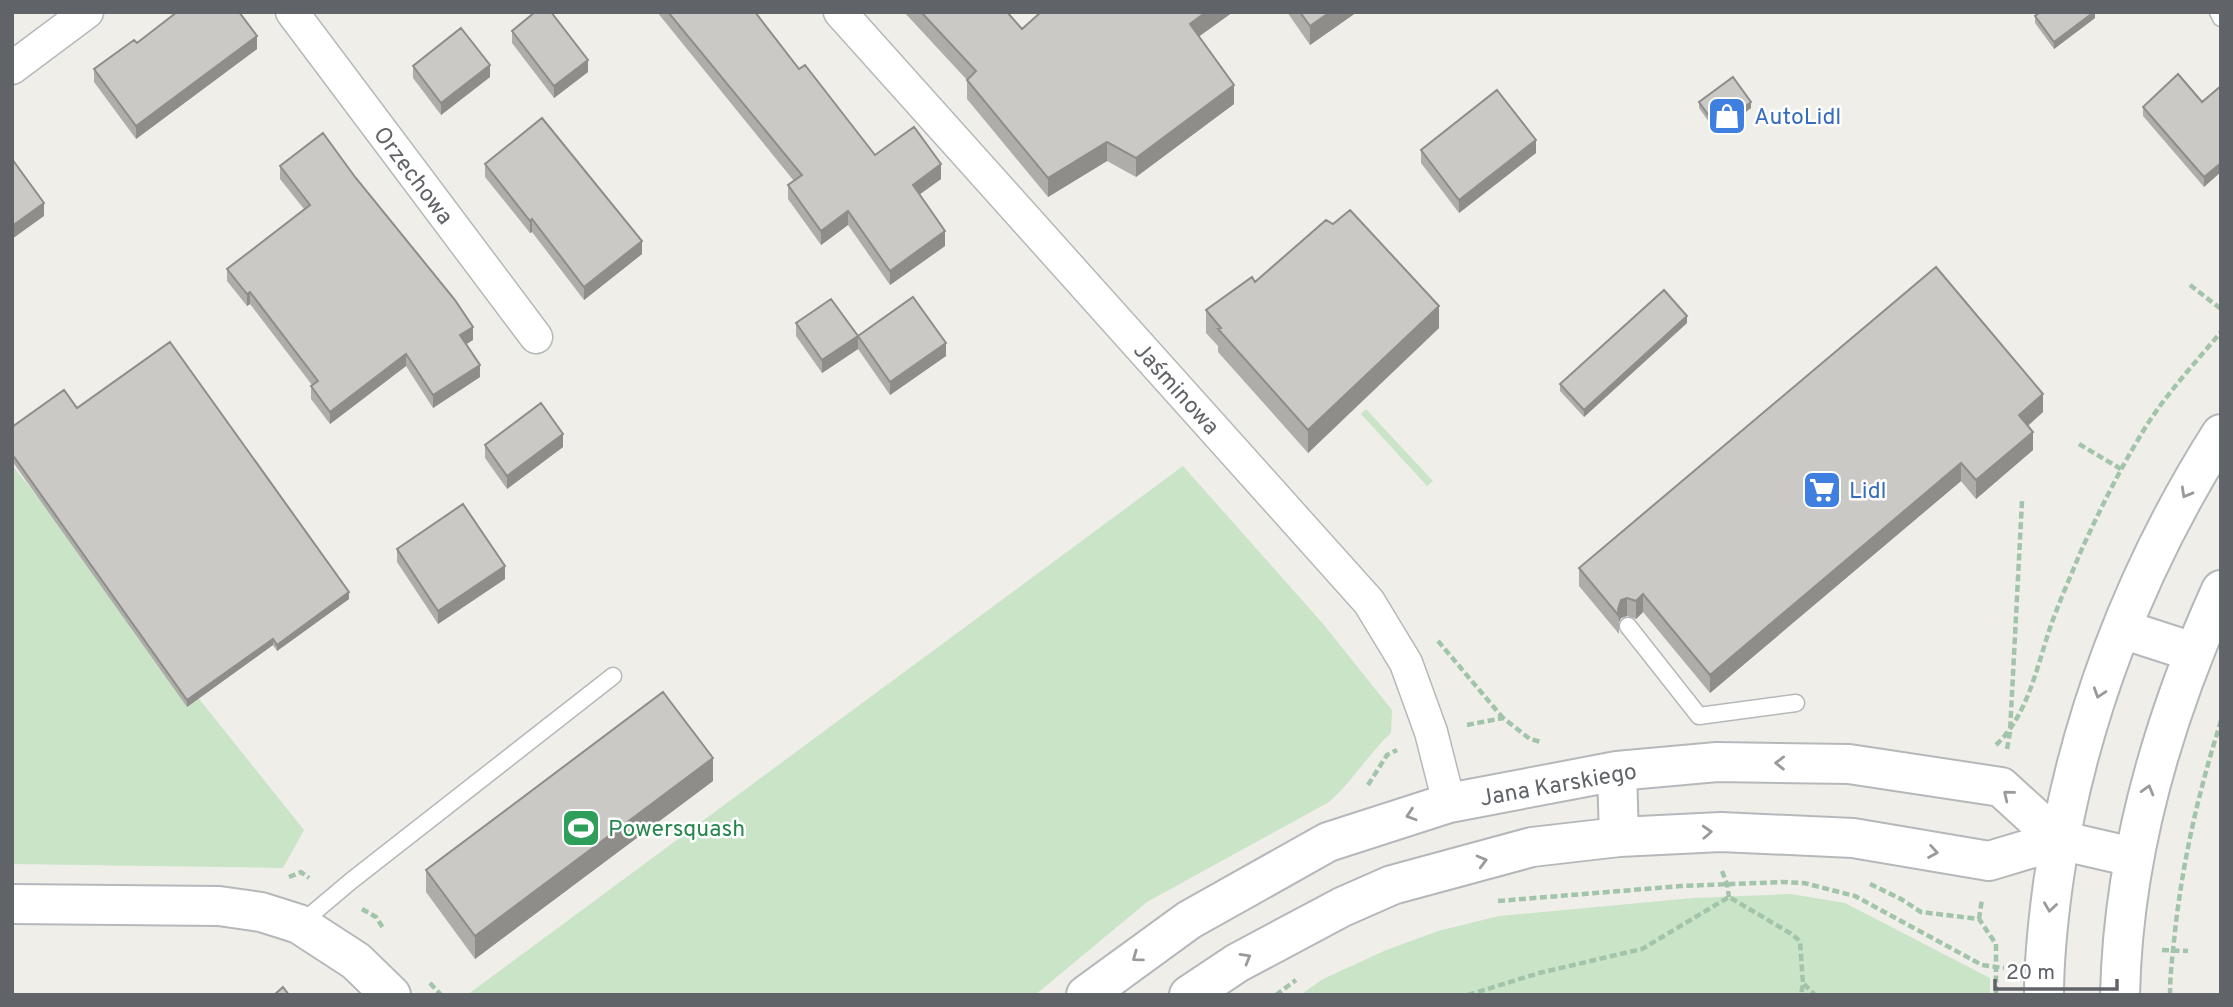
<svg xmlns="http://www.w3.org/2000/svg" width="2233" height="1007" font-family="Overpass,sans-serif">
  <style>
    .green { fill: #cae4c8 }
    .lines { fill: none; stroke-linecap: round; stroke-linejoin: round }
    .service-casing { stroke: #b5b8bb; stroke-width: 19 }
    .minor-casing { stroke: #b5b8bb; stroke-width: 35 }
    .tertiary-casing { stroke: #b5b8bb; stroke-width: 42 }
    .secondary-casing { stroke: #b4b7bb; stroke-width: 42 }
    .path { stroke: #a2c4aa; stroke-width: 4.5; stroke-dasharray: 7 3.5; stroke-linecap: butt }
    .service { stroke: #fff; stroke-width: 16 }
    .minor { stroke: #fff; stroke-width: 32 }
    .tertiary { stroke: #fff; stroke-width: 38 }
    .secondary { stroke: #fff; stroke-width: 38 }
    .wall { fill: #afada9 }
    .shaded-wall { fill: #8e8d8a }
    .building { fill: #cbc9c5; stroke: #8e8d8a; stroke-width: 2 }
    .oneway { stroke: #989a9c }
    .labels { text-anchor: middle; stroke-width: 5; stroke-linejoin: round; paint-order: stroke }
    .shop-label { font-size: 23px; fill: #366cbe; stroke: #fff; text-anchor: start }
    .street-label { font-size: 23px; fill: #606367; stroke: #fff }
    .leisure-label { font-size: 23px; fill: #27864d; stroke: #fff; text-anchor: start }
  </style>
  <rect width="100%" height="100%" fill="#f0eee9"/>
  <path class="green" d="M1366,409L1433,481L1427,486L1361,414Z
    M12,465L304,830L283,868L12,864Z
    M1183,466L1324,625L1392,710L1391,733C1368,754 1353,781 1329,802L1147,902L1035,995H467Z
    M1791,894L1845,903L1990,978V995H1300L1323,979L1384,951L1438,931L1499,916L1693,898Z"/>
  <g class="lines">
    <defs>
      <path id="service" d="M2218,12L2221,18
        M1628,626L1699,716L1796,703
        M300,924L351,881L613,676"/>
      <path id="minor" d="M292,12L536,337
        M840,12L1369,602L1406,663L1431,732L1449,803
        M12,68L87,12"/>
      <path id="tertiary" d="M1617,771L1619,837
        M12,904L219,906L261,912L299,924L356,961L391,995
        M1086,995L1189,920L1328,842L1449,803L1617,771L1717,762L1849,764L2001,787L2059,840L2133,857
        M1189,995L1237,963L1342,907L1392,885L1532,847L1619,837L1721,832L1853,838L1989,861L2059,840"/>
      <path id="secondary" d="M2122,629L2193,652
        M2044,995C2044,957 2048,921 2053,884C2075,725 2135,569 2221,434
        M2120,995C2123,853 2163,718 2221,590"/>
    </defs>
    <use href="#service" class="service-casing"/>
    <use href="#minor" class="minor-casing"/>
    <use href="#tertiary" class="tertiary-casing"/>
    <use href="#secondary" class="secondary-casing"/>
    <path class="path" d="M2190,285L2221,309
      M2079,444L2121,469
      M1438,641L1503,718
      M1467,725L1503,718L1530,739L1541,742
      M1996,745C2028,715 2037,666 2051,625C2060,600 2071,575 2081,551C2100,509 2121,467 2145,428C2167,393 2195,363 2221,332
      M2007,749L2010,732L2022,501
      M1368,785L1387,755L1397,750
      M1722,871L1727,884L1729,897
      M289,877L301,872L309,878
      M1870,884L1901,899L1921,912L1979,919L1996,944V995
      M1498,901L1681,886L1783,882L1804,883L1855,896L1982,965L2004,968
      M362,909L376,917L383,928
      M1979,919L1982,899
      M2162,950L2188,951
      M430,983L441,995
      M1804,984L1815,995
      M1276,995L1296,980
      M1468,995L1539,973L1642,949L1729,897L1790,933L1800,941L1803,984L1801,995
      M2170,995C2170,973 2173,952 2175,931C2183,859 2199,790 2221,721"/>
    <use href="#service" class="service"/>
    <use href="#minor" class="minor"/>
    <use href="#tertiary" class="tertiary"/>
    <use href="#secondary" class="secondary"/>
  </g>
  <path class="wall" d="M657,12H755L799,69L875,155L941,179L919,195L945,246L890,285L848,225L821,245L788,199V185L794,181Z
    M904,12H1007L1022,29L1041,12H1233L1199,36L1234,104L1136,177L1107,161L1048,197L967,99V80Z
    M1287,12H1357L1310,45Z
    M2035,16L2095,18L2054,49L2035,23Z
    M512,31L588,72L554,98L512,43Z
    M137,43L257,49L136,139L94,82V69Z
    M413,66L490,77L441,115L413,78Z
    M2221,86L2204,187L2143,116V107L2202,102Z
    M1699,102L1751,108L1717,133L1699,108Z
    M1421,150L1536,153L1459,213L1421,163Z
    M485,164L642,254L584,300L532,232L530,233L485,177Z
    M280,166L473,340L466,344L480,377L433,408L406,366L330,424L311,399V386L312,385L250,304L247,306L227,281V269L304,209L280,179Z
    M1255,282L1439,328L1308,453L1218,352V346L1206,333V310Z
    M796,323L858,336L946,356L890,395L858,349L822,373L796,336Z
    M1687,323L1584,417L1560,391V384Z
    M77,408L349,599L277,651L273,645L187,707L12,461V427Z
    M2043,412L2028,426L2033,450L1976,499L1961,481L1710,693L1643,612L1636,619L1627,616L1621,618L1619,622V634L1579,586V568Z
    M485,445L563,447L507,489L485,458Z
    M397,549L505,579L438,624L397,562Z
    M713,781L475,959L426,892V870Z"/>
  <path class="shaded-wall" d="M1206,12H1233L1190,43V24Z
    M1330,12H1357L1310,45V26Z
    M2095,12V18L2054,49V42Z
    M257,36V49L136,139V126Z
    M588,60V72L554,98V86Z
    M490,65V77L441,115V103Z
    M1234,85V104L1136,177V158Z
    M1751,102V108L1717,133V127Z
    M1536,140V153L1459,213V200Z
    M1107,142V161L1048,197V178Z
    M2221,163V172L2204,187V177Z
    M941,164V179L913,199V185Z
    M44,203V216L12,239V226Z
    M848,211V225L821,245V231Z
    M532,219V232L530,233V221Z
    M945,231V246L890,285V271Z
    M642,241V254L584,300V287Z
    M250,292V304L247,306V294Z
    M1439,306V328L1308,453V430Z
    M1687,316V323L1584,417V410Z
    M473,327V340L460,348V335Z
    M858,336V349L822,373V360Z
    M946,343V356L890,395V382Z
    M406,354V366L330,424V412Z
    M480,365V377L433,408V395Z
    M2043,394V412L2019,433V415Z
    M2033,432V450L1976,499V480Z
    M563,434V447L507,489V476Z
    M1961,463V481L1710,693V675Z
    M505,566V579L438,624V611Z
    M349,592V599L277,651V645Z
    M1643,594V612L1636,619V601Z
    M1627,598V616L1621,618L1619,622L1618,609L1621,600Z
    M273,639V645L187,707V700Z
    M713,758V781L475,959V936Z"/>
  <path class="building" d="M177,12H239L257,36L136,126L94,69L134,40L137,43Z
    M535,12H551L588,60L554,86L512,31Z
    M668,12H755L799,69L805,65L875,155L914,127L941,164L913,185L945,231L890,271L848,211L821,231L788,185L802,175Z
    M921,12H1007L1022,29L1041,12H1206L1190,24L1234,85L1136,158L1107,142L1048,178L967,80L976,71Z
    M1300,12H1330L1310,26Z
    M2040,12H2094L2054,42L2035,16Z
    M461,28L490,65L441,103L413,66Z
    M2178,74L2202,102L2221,86V163L2204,177L2143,107Z
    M1733,77L1751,102L1717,127L1699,102Z
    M1497,90L1536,140L1459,200L1421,150Z
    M542,118L642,241L584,287L532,219L530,221L485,164Z
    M323,133L355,177L455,300L473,327L460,335L480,365L433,395L406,354L330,412L311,386L318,381L250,292L247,294L227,269L310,205L280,166Z
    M12,159L44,203L12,226Z
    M1350,210L1439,306L1308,430L1218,329L1221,328L1206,310L1252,277L1255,282L1326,220L1333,224Z
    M1936,267L2043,394L2019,415L2033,432L1976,480L1961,463L1710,675L1643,594L1636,601L1627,598L1621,600L1618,609L1619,616L1579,568Z
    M1664,290L1687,316L1584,410L1560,384Z
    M913,297L946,343L890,382L858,336Z
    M831,299L858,336L822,360L796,323Z
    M170,342L349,592L277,645L273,639L187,700L12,454V427L64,390L77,408Z
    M541,403L563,434L507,476L485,445Z
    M463,504L505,566L438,611L397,549Z
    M663,692L713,758L475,936L426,870Z
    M283,987L289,995H274Z"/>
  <defs><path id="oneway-chevron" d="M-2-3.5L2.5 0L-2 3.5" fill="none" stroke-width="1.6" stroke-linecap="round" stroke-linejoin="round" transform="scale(1.75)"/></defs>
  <g class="oneway">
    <use href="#oneway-chevron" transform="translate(2186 493) rotate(119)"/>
    <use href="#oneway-chevron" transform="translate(2099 693) rotate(108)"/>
    <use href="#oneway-chevron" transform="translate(1780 763) rotate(-179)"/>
    <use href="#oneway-chevron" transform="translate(2148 790) rotate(-74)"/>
    <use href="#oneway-chevron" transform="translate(2008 795) rotate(-141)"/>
    <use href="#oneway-chevron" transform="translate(1411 815) rotate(162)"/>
    <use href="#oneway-chevron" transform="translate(1707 832) rotate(-3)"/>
    <use href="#oneway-chevron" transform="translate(1933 852) rotate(10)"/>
    <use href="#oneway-chevron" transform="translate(1482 861) rotate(-15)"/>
    <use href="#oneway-chevron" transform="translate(2050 907) rotate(98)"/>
    <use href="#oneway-chevron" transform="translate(1137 957) rotate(144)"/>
    <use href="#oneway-chevron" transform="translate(1246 958) rotate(-30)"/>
  </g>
  <defs>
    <symbol id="shop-square" viewBox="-11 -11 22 22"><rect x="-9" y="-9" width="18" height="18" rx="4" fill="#3f7fe0" stroke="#fff"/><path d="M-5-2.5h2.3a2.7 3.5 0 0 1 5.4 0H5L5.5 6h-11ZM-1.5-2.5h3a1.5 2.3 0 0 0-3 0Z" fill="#fff"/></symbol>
    <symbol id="supermarket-square" viewBox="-11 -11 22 22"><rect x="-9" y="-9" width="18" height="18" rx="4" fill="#3f7fe0" stroke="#fff"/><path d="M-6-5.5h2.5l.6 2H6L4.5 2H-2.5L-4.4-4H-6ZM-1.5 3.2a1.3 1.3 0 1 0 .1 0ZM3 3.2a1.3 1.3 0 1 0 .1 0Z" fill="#fff"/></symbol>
    <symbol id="stadium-square" viewBox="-11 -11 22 22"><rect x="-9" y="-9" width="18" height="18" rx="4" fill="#2e9e5b" stroke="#fff"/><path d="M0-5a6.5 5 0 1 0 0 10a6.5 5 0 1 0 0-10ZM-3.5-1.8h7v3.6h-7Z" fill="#fff"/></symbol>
  </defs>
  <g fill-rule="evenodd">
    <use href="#shop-square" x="1705" y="94" width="44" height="44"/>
    <use href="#supermarket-square" x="1800" y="468" width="44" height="44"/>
    <use href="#stadium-square" x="559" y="806" width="44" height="44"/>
  </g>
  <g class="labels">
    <g class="shop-label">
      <text x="1754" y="124">AutoLidl</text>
      <text x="1849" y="498">Lidl</text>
    </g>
    <g class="street-label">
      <text transform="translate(414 175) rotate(53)" y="8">Orzechowa</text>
      <text transform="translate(1177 388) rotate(48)" y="8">Jaśminowa</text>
      <text transform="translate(1558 784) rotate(-10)" y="8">Jana Karskiego</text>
    </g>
    <g class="leisure-label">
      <text x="608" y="836">Powersquash</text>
    </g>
  </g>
  <rect width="2233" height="1007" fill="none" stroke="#606367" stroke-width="28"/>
  <path d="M1995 979v10h122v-10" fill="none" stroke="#606367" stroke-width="3.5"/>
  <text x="2006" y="979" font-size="21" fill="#606367" stroke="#ffffff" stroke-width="5" paint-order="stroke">20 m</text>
</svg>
